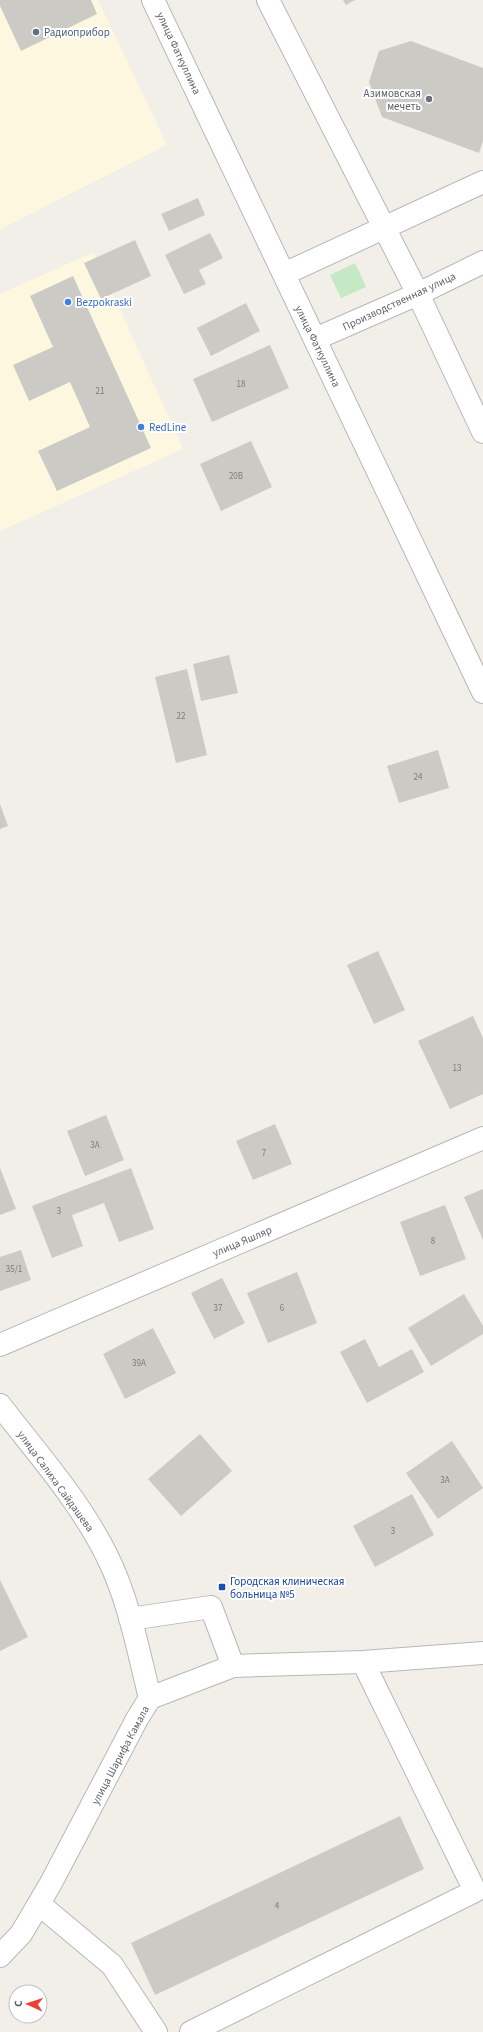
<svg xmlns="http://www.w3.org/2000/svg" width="483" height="2032" font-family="'Source Sans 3',sans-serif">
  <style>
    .commercial { fill: #fef7e0 }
    .green { fill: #c5e8c5 }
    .building { fill: #cccac5 }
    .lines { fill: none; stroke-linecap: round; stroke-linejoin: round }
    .minor-casing { stroke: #b5b8bc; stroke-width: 24 }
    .minor { stroke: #fff; stroke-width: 22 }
    .service-dot { fill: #5c6f8a; stroke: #fff; stroke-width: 1.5 }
    .worship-dot { fill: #6b7280; stroke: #fff; stroke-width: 1.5 }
    .shop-dot { fill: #3f7fe0; stroke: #fff; stroke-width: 1.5 }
    .transit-dot { fill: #1a4fb4; stroke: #fff; stroke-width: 1.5 }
    .labels { text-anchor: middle; stroke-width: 4; stroke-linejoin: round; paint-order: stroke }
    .number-label { font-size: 9px; fill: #7a7d7f }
    .service-label { font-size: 11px; fill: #4e5e75; stroke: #fff; text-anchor: start }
    .street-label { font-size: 11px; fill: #5f6368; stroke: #fff }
    .worship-label { font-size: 11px; fill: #5b616d; stroke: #fff; text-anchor: end }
    .shop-label { font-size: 11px; fill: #366cbe; stroke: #fff; text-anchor: start }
    .transit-label { font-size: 11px; fill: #164399; stroke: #fff; text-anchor: start }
  </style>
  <rect width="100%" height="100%" fill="#f1efe8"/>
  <path class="commercial" d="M0,0H98L167,145L0,229Z
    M94,252L183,449L0,531V294Z"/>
  <path class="green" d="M355,263L366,287L341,298L330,275Z"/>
  <path class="building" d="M0,0H91L97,14L21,51L0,6Z
    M343,0H355L346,5Z
    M411,41L483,68V141L479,153L382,117L369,82L379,51Z
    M198,198L205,215L169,231L161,214Z
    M210,233L223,258L199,270L206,284L184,294L165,255Z
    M135,240L151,276L101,299L84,263Z
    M73,276L151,448L57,491L38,451L90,427L70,382L29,401L13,365L53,347L30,296Z
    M246,303L260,331L211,356L197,328Z
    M270,345L289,388L212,422L193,379Z
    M251,441L272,487L221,511L200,464Z
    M229,655L238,693L201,701L193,664Z
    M187,669L207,755L176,763L155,677Z
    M438,750L449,788L399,803L387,766Z
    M0,804L8,826L0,829Z
    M378,951L405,1010L374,1024L347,965Z
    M473,1016L483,1038V1094L450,1109L418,1041Z
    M106,1115L124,1160L85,1176L67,1131Z
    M275,1124L292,1164L253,1180L236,1141Z
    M0,1168L16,1209L0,1215Z
    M131,1168L154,1229L119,1242L104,1203L72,1215L83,1246L52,1258L32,1206Z
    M483,1189V1240L464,1197Z
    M445,1205L466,1259L420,1276L400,1222Z
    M21,1250L31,1280L0,1291V1257Z
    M297,1272L317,1323L268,1343L247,1293Z
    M222,1278L245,1323L214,1339L191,1293Z
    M464,1294L483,1326V1334L431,1366L408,1328Z
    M153,1328L176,1373L125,1399L103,1354Z
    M365,1339L379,1367L412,1349L424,1372L367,1403L340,1352Z
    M200,1434L232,1471L181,1516L148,1479Z
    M452,1441L483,1488L438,1519L406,1473Z
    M412,1494L434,1535L375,1567L353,1526Z
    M0,1580L28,1637L0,1651Z
    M400,1816L424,1869L155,1995L131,1943Z"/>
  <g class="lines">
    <defs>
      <path id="minor" d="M153,0L483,692
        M268,0L418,294L483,432
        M284,274L483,182
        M315,339L418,294L483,262
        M0,1345L483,1138
        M0,1405C37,1453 80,1501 107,1556C129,1600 138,1650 150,1698
        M130,1619L211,1607L233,1666
        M39,1904L112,1965L156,2032
        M0,1956L21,1934L51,1883L137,1719L150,1698L233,1666L363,1662L483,1653
        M191,2032L475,1891L363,1662"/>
    </defs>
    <use href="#minor" class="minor-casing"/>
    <use href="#minor" class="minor"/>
  </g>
  <circle class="service-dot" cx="36" cy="32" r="4"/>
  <circle class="worship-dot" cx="429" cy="99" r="4"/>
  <g class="shop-dot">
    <circle cx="68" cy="302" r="4"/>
    <circle cx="141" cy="427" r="4"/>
  </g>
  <rect class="transit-dot" x="218" y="1583" width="8" height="8" rx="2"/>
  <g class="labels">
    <g class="number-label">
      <text x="241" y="387">18</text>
      <text x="100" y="394">21</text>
      <text x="236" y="479">20В</text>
      <text x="181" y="719">22</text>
      <text x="418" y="780">24</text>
      <text x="457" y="1071">13</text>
      <text x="95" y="1148">3А</text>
      <text x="264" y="1156">7</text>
      <text x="59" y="1214">3</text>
      <text x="433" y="1244">8</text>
      <text x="14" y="1272">35/1</text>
      <text x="218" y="1311">37</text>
      <text x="282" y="1311">6</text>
      <text x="139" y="1366">39А</text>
      <text x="445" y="1483">3А</text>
      <text x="393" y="1534">3</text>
      <text x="277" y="1909">4</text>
    </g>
    <g class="service-label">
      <text x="44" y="36">Радиоприбор</text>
    </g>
    <g class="street-label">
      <text transform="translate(179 53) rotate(65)" y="4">улица Фаткуллина</text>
      <text transform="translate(399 301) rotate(-25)" y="4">Производственная улица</text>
      <text transform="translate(318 346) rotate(64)" y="4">улица Фаткуллина</text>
      <text transform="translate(242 1241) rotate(-23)" y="4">улица Яшляр</text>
      <text transform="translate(56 1481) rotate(54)" y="4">улица Салиха Сайдашева</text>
      <text transform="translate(120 1755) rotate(-62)" y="4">улица Шарифа Камала</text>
    </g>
    <g class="worship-label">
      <text x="421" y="97">Азимовская<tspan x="421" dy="13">мечеть</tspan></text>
    </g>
    <g class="shop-label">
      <text x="76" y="306">Bezpokraski</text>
      <text x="149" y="431">RedLine</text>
    </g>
    <g class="transit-label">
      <text x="230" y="1585">Городская клиническая<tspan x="230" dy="13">больница №5</tspan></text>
    </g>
  </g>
  <g transform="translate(28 2004) rotate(273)"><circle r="19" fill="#ffffff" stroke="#bfc1c3"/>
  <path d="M0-3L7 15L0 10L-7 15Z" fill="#ea4335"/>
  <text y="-6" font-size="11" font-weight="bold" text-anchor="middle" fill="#5f6368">С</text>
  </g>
</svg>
